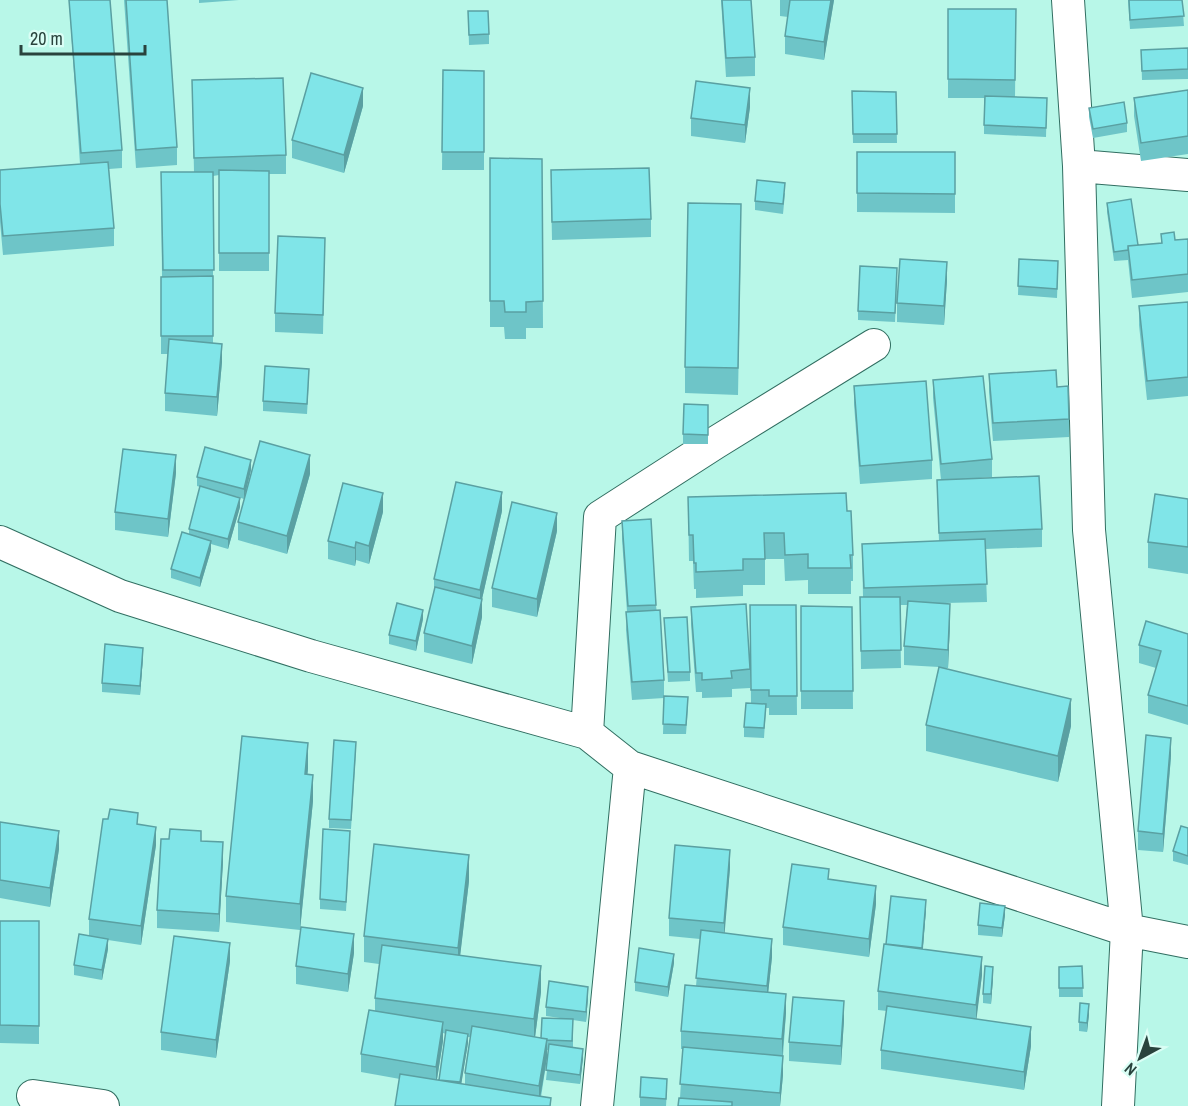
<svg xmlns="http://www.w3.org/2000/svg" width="1188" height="1106" font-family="'Archivo Narrow',sans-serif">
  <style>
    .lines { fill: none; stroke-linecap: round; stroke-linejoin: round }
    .minor-casing { stroke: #316e61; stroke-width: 34 }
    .minor { stroke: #fff; stroke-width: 32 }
    .wall { fill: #6ec5c8; fill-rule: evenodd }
    .shaded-wall { fill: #5aa0a2 }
    .building { fill: #80e5e8; stroke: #5aa0a2; stroke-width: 1.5 }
  </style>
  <rect width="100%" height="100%" fill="#b8f7e8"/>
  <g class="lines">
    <defs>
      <path id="minor" d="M1068,0L1079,166L1089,530L1127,930L1118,1106
        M1079,166L1188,175
        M0,542L120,596L311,656L587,733L630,767L597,1106
        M587,733L600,517L715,443L874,345
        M630,767L1127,930L1188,942
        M33,1096L103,1106"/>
    </defs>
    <use href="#minor" class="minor-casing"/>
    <use href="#minor" class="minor"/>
  </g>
  <path class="wall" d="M69,0H110L122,150V168L109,169L114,228V246L3,255L0,222V170L80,164Z
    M124,0H167L177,147V165L136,168Z
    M199,0H239L199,3Z
    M721,0H751L755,57V76L726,77Z
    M780,0H834L824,60L785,54V36L788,17L780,16Z
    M1128,0H1182L1184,26L1130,29Z
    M948,9H1016L1015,97L1047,98L1046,137L984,134V98H948Z
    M468,11L489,34V44L469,45Z
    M1188,48V79L1142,80L1141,50Z
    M443,70L484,71V170H442Z
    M192,80L286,155V174H269V271H219V175L213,176V343L222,362L217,416L165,411V393L168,354H161V277H162L161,172H194Z
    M1188,90V154L1141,161L1134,116V98Z
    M852,91L896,92L897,143H853Z
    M363,106L344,173L292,158V140Z
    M750,107L745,143L691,136V118Z
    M1089,108L1127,123V132L1093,138L1089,117Z
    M857,152H955V213L857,212Z
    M490,158L542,159L543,328H526V339H505L504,327H490Z
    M551,189L651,219V237L552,240Z
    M785,193L783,214L755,210V201Z
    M1107,203L1138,245L1161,243V234L1175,240L1188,239V292L1132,298L1128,260L1114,261L1107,212Z
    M741,231L738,395L685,393V367Z
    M325,238L323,334L275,332V313Z
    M1019,259L1058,270L1057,298L1018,295Z
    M897,277L895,322L858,320V311Z
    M947,280L944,325L897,322V303Z
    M1188,302V396L1147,400L1139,325V306Z
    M989,374L1057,387L1069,419V437L993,441L989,392Z
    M309,378L307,414L263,411V401Z
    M933,380L992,459V477L979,478L1042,529V547L985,549L987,602L945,603L950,622L948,668H940L1071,726L1058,782L926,751V725L939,667L904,665V646L907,605H900L901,668L861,669L860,597H863L862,544L939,541L937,480H941L933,398Z
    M854,386L932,460V479L860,484L854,404Z
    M708,405V444H683V434Z
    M251,470L244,499L235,496L240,507L228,549L211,544V550L200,587L171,578V569L189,534V529L200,487L197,486V477Z
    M176,473L168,537L115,530V512Z
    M310,474L287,554L238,540V522Z
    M688,497L847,511L853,555V581H851V594H808V580L785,581L784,559H765V585H743V596L696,598V589H694L693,561H689Z
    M1188,499V574L1148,568V542Z
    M502,511L482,599V617L472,664L424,652V633L434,592V579Z
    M383,512L369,564L356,560L355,566L328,559V541Z
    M622,521L656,605L664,680V696L688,707L686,734H663L664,698L632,700L626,630L627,612L622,539Z
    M557,531L537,617L492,607V588Z
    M750,605H796L797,715H769V708H766L764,738L744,737V727L751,703Z
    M801,606L852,607L853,709H801Z
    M691,607L750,669V688L732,689V697L702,698V692H696L691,625Z
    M664,618L690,672V681L668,682Z
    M423,619L416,651L389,644V635Z
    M1188,634V725L1148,713V695L1156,668L1139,663V645Z
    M143,657L140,695L102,692V683Z
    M356,751L351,829L329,828V819Z
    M1171,756L1163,852L1138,850V831Z
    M308,769L307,774L313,801L300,930L226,922V896Z
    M0,822L59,849L50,907L0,898Z
    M138,824L156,845L141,945L108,940V949L102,980L74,975V965L89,936V919Z
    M1188,828V865L1173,861V851Z
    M201,841L223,861L219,932L157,928V910Z
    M350,841L346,911L320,909V899Z
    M730,868L724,933L772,957L768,993L786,1013L783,1056V1075L780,1106H678L680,1098L683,1049H681V1031L696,986L700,939L669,936V918Z
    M829,879L876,904L869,957L783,945V927Z
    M469,881L460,955L541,992L535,1037L541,1038L560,1018L546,1016V1007L588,996L586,1022L573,1020V1047L583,1058L580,1084L546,1080L549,1050H547V1058L541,1097L551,1106L361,1072V1054L375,1011V998L379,964L364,962V936ZM443,1033L446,1034L439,1080H437L443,1041ZM468,1037H471L465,1073V1085L461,1084L468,1043Z
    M926,909L923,949L982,975L976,1019L1031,1046L1024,1090L881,1069V1050L887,1011L878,1010V991L886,944Z
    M1005,915L1002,937L978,935V925Z
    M0,921H39V1044L0,1043Z
    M354,953L348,992L296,984V966Z
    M230,961L216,1058L161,1050V1032Z
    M674,963L668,997L635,991V982Z
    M1082,966L1083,997H1059V967Z
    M993,977L991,1004L983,1003V994Z
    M1089,1014L1087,1032L1079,1031V1022Z
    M844,1020L841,1065L789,1061V1042Z
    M667,1089L666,1106H640V1097Z"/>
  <path class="shaded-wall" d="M831,0H834L824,60V42Z
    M363,88V106L344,173V155Z
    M750,88V107L745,143V125Z
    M947,262V280L944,325V306Z
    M222,344V362L217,416V397Z
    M176,455V473L168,537V519Z
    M310,455V474L287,554V536Z
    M251,460V470L244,499V489Z
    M502,492V511L482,599V617L472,664V646L480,608V590Z
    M383,493V512L369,564V546Z
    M240,498V507L228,549V539Z
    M557,513V531L537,617V599Z
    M211,541V550L200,587V578Z
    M356,542V560L355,566V548Z
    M950,604V622L948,668V650Z
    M423,610V619L416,651V641Z
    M143,648V657L140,695V686Z
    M1071,699V726L1058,782V756Z
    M1171,738V756L1163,852V834Z
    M308,743V769L305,800V774Z
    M313,775V801L300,930V904Z
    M156,827V845L141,945V926Z
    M59,831V849L50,907V888Z
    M223,842V861L219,932V914Z
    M730,850V868L724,941V923Z
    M469,855V881L458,974V948Z
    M876,886V904L869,957V939Z
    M926,900V909L922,958V948Z
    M1005,906V915L1002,937V928Z
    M354,934V953L348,992V974Z
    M108,939V949L102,980V970Z
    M772,939V957L767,1004V986Z
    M230,943V961L216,1058V1040Z
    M674,954V963L668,997V987Z
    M982,957V975L976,1023V1005Z
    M541,966V992L534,1045V1019Z
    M993,967V977L991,1004V994Z
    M588,987V996L586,1022V1012Z
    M786,994V1013L782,1058V1039Z
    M844,1001V1020L841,1065V1046Z
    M1089,1004V1014L1087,1032V1023Z
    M443,1022V1041L436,1085V1067Z
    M1031,1027V1046L1024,1090V1072Z
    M468,1034V1043L460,1092V1082Z
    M547,1039V1058L539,1104V1086Z
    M583,1049V1058L580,1084V1075Z
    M783,1056V1075L780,1106V1093Z"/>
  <path class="building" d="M69,0H110L122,150L81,153Z
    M126,0H167L177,147L136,150Z
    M722,0H751L755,57L726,58Z
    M790,0H831L824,42L785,36Z
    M1129,0H1182L1184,16L1130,20Z
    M948,9H1016L1015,80L948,79Z
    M468,11H488L489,34L469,35Z
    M1188,48V69L1142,71L1141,50Z
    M443,70L484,71V152H442Z
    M311,73L363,88L344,155L292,140Z
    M283,78L286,155L194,158L192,80Z
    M696,81L750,88L745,125L691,118Z
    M1188,90V136L1141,143L1134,98Z
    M852,91L896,92L897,134H853Z
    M985,96L1047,98L1046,128L984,125Z
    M1124,102L1127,123L1093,129L1089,108Z
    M857,152H955V194L857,193Z
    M490,158L542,159L543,301L526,302V312H505L504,301H490Z
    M108,162L114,228L3,236L0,204V170Z
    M649,168L651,219L552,222L551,170Z
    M219,170L269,171V253H219Z
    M161,172H213L214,270H163Z
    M757,180L785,183L783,204L755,201Z
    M1131,199L1138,245L1128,246V250L1114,252L1107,203Z
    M688,203L741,204L738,368L685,367Z
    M1174,232L1175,240L1188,239V274L1132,280L1128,246L1162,243L1161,234Z
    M278,236L325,238L323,315L275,313Z
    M900,259L947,262L944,306L897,303Z
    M1019,259L1058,261L1057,289L1018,286Z
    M860,266L897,268L895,313L858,311Z
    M213,276V336H161V277Z
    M1188,302V377L1147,381L1139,306Z
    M169,339L222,344L217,397L165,393Z
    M265,366L309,369L307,404L263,401Z
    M1056,370L1057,387L1068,386L1069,419L993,423L989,374Z
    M983,376L992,459L941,464L933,380Z
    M926,381L932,460L860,466L854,386Z
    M684,404L708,405V435L683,434Z
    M260,441L310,455L287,536L238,522Z
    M205,447L251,460L244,489L197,477Z
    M123,449L176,455L168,519L115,512Z
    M1039,476L1042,529L939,533L937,480Z
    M456,482L502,492L480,590L434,579Z
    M343,483L383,493L369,546L356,542L355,548L328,541Z
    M200,486L240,498L228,539L189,529Z
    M846,493L847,511H851L853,555H850L851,568H808V554L785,555L784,533H764L765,559H743V570L696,572V563H694L693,535H689L688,497Z
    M1155,494L1188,499V547L1148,542Z
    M512,502L557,513L537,599L492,588Z
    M651,519L656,605L628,606L622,521Z
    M182,532L211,541L200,578L171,569Z
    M985,539L987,584L864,588L862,544Z
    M435,587L482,599L472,646L424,633Z
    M860,597H900L901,650L861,651Z
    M908,601L950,604L948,650L904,646Z
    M397,603L423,610L416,641L389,635Z
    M746,604L750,669L731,671L732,678L702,680V673H696L691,607Z
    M750,605H796L797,696H769V690H751Z
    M801,606L852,607L853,691H801Z
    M660,610L664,680L632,682L626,612Z
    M687,617L690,672H668L664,618Z
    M1146,621L1188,634V706L1148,695L1161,651L1139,645Z
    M105,644L143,648L140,686L102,683Z
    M939,667L1071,699L1058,756L926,725Z
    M664,696L688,697L686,725L663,724Z
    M746,703L766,704L764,728L744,727Z
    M1146,735L1171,738L1163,834L1138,831Z
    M242,736L308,743L305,774L313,775L300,904L226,896Z
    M334,740L356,742L351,820L329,819Z
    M110,809L138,813L137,824L156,827L141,926L89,919L103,819H108Z
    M0,822L59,831L50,888L0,880Z
    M1181,826L1188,828V856L1173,851Z
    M170,829L201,831V841L223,842L219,914L157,910L161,839H169Z
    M323,829L350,831L346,902L320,899Z
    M374,844L469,855L458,948L364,936Z
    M675,845L730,850L724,923L669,918Z
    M792,864L829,869L828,879L876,886L869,939L783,927Z
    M891,896L926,900L922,948L886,944Z
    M980,903L1005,906L1002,928L978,925Z
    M0,921H39V1026L0,1025Z
    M301,927L354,934L348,974L296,966Z
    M701,930L772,939L767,986L696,978Z
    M79,934L108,939L102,970L74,965Z
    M174,936L230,943L216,1040L161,1032Z
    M884,944L982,957L976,1005L878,991Z
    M382,945L541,966L534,1019L375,998Z
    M639,948L674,954L668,987L635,982Z
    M985,966L993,967L991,994H983Z
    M1082,966L1083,988H1059V967Z
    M549,981L588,987L586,1012L546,1007Z
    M685,985L786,994L782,1039L681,1031Z
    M793,997L844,1001L841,1046L789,1042Z
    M1080,1003L1089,1004L1087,1023L1079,1022Z
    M887,1006L1031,1027L1024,1072L881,1050Z
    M369,1010L443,1022L436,1067L361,1054Z
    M542,1018L573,1019L572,1041L547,1040V1039L541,1038Z
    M472,1026L547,1039L539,1086L465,1073Z
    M446,1030L468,1034L460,1082L439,1080Z
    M549,1044L583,1049L580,1075L546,1070Z
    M683,1047L783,1056L780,1093L680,1084Z
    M400,1074L551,1098L550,1106H395Z
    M641,1077L667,1079L666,1099L640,1097Z
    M679,1098L732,1102V1106H678Z"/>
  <g transform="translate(1140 1058) rotate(221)" stroke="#dafef5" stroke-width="4.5" paint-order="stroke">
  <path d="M0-4.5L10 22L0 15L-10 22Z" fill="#29433d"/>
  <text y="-9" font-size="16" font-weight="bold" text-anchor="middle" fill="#29433d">N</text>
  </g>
  <path d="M21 45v9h124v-9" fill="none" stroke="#29433d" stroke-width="3"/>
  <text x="30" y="45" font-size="18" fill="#29433d" stroke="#dafef5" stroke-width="4.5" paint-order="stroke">20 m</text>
</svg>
